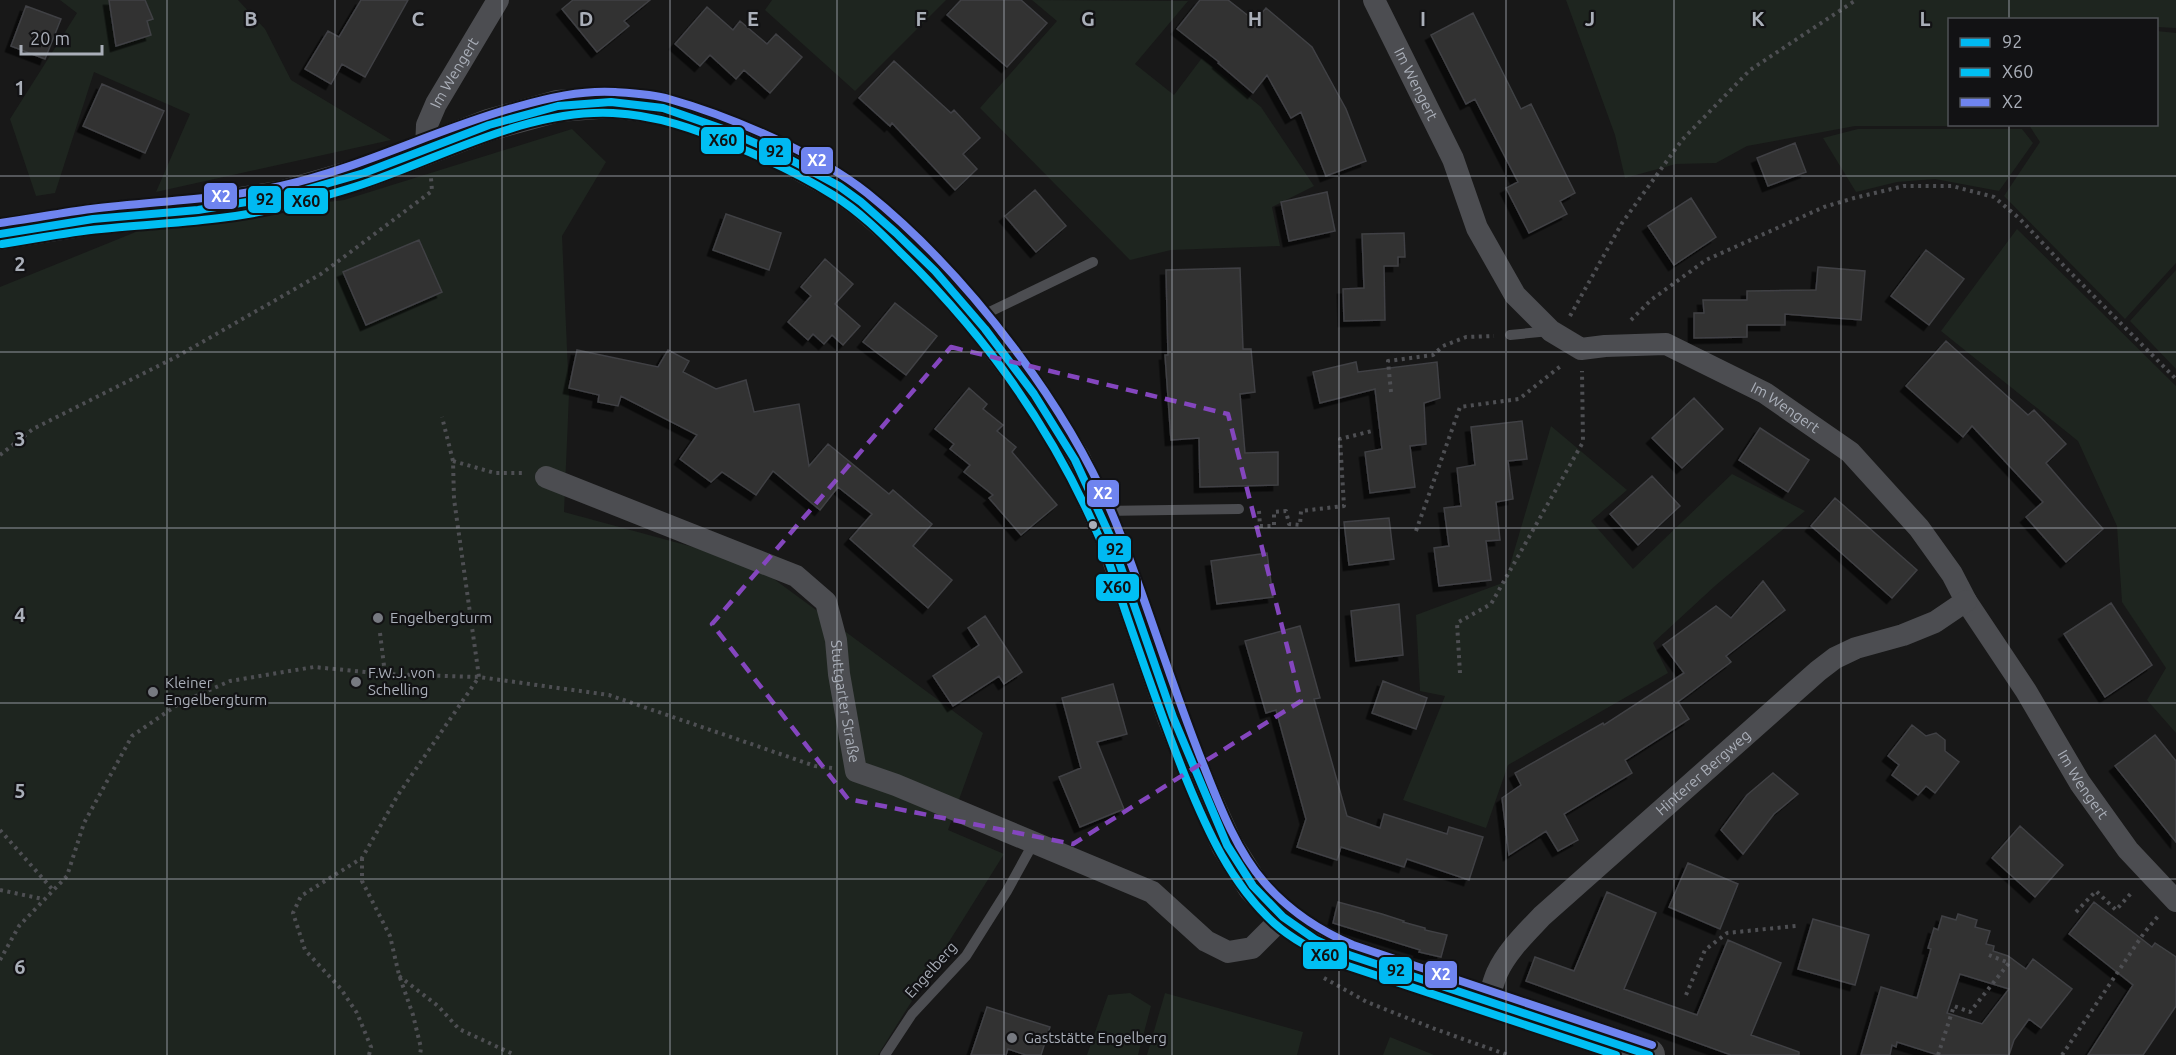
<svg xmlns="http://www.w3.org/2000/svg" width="2176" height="1055" font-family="Ubuntu,sans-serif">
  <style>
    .green { fill: #1e251f }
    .building { fill: #313132; stroke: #404144; stroke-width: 1.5; fill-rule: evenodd; filter: url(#shadow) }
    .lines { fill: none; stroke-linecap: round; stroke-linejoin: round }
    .path { stroke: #4e4f53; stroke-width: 4; stroke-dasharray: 3 4.5; stroke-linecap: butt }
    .service { stroke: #4c4d51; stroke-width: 10 }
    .minor { stroke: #4c4d51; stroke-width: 22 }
    .secondary { stroke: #4b4c4f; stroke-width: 32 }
    .bus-1-casing { stroke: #121214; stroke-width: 12 }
    .bus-2-casing { stroke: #121214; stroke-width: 12 }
    .bus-3-casing { stroke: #121214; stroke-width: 12 }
    .bus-1 { stroke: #00b9f2; stroke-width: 8 }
    .bus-2 { stroke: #00bff3; stroke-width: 8 }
    .bus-3 { stroke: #6f84ef; stroke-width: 8 }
    .marked { fill: none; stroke: #8446be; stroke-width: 4.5; stroke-dasharray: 12 8; stroke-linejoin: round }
    .grid { fill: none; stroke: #aaafb9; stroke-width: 1.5; stroke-opacity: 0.55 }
    .bus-dot { fill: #aaafb9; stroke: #121214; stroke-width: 2 }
    .poi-dot { fill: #777a81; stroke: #121214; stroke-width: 2 }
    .labels { text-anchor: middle; stroke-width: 4.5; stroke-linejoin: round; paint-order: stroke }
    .street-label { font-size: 15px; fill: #aaafb9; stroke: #121214 }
    .poi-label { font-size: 15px; fill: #aaafb9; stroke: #121214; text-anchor: start }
    .grid-label { font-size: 20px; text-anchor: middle; font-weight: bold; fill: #aaafb9; stroke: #121214; stroke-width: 4.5; stroke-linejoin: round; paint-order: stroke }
    .line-badge { stroke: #121214; stroke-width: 2 }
    .badge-label { font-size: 16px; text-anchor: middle; font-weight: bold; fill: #fff }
    .pale-badge-label { font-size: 16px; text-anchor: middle; font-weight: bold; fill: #111 }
  </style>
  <defs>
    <filter id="shadow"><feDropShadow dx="-5.5" dy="5.5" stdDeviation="0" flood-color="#0009"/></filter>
  </defs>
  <rect width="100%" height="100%" fill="#181818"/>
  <path class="green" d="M60,0H238L265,29L291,80L391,140L156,192L190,114L94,72L55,193L36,196L10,119L77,13Z
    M772,0H946L855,91L765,10Z
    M1032,0L1188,1L1135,64L1174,95L1202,58L1261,107L1314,186L1272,207L1280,246L1171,250L1130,260L980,108L1057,21Z
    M1566,0H2176V28L2157,27L2156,20H1950V124L2023,126H1855L1747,146L1716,163L1676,164L1625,178L1615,135Z
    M2157,31L2176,33V263L2125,319L2004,196L2040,142L2029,125L2156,124Z
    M572,129L606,162L562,236L569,394L564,512L752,563L983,733L948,830L1004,854L878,1055H0V287L158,223L344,200Z
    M1858,129H2022L2033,143L1999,191L1935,179L1897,182L1856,192L1823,138Z
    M2017,229L2176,386V733L2147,700L2166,668L2122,602L2117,526L2078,441L1941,331Z
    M2176,270V369L2130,321Z
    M1551,426L1627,490L1591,521L1633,569L1732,474L1805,511L1716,585L1653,643L1668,673L1508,765L1486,828L1403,800L1445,696L1420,691L1416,615L1505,582Z
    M1130,993L1151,1006L1138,1055H1087L1108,995Z
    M1165,993L1303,1032L1297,1055H1147Z
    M1390,1037L1434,1055H1383Z"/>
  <path class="building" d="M109,0H145L153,19L147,21L151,35L116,46Z
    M361,0H408L365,77L342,64L331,84L305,69L328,31L339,37Z
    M573,0H650L624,21L629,26L597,52L562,9Z
    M961,0H1021L1047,23L1007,67L947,15Z
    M1200,0H1228L1255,21L1266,8L1312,47L1346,109L1366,161L1326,176L1301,112L1291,118L1267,75L1253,93L1218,63L1219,62L1177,29Z
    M26,6L61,19L45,59L11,46Z
    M707,7L733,30L740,21L767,44L776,34L802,57L770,93L744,70L736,79L710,55L700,66L675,44Z
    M1473,13L1521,109L1531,104L1575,193L1560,201L1567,214L1529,233L1506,188L1518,182L1475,99L1466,104L1431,35Z
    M894,61L951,113L954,110L980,138L963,154L977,169L955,190L892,123L890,126L859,98Z
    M102,84L164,111L145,153L83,126Z
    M1795,143L1806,172L1768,186L1757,158Z
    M1035,190L1066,226L1036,252L1005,216Z
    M1327,192L1335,231L1289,241L1281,202Z
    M1691,198L1716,237L1674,265L1648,226Z
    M726,214L781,233L769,270L713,250Z
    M1404,233L1405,257H1398V266H1384L1385,320L1344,321L1343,289L1364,288L1362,234Z
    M419,240L442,292L366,325L343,272Z
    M1926,250L1964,279L1929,325L1891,296Z
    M825,259L853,284L835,304L860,326L843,345L832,335L824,344L813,334L808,340L788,322L811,296L801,287Z
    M1818,267L1865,271L1861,320L1785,314V325H1747V337L1694,338V313H1704L1703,300H1747V291L1816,290Z
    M1240,268L1243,349H1251L1255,392L1240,394L1245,453L1278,452V485L1200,487L1199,438L1171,440L1165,355H1168L1166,270Z
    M895,303L937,336L906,375L863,342Z
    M1946,341L2028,415L2034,410L2066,444L2046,463L2103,529L2066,562L2026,517L2043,502L1972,426L1963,437L1906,386Z
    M577,350L658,367L668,350L689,361L683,372L716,389L746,380L754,412L799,404L809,466L828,444L889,494L893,490L932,524L913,546L952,580L928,608L850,539L872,514L838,487L820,510L773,471L756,495L722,472L711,482L680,459L697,435L621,396L618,406L598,402L599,395L569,388Z
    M1356,362L1358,372L1437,362L1440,398L1424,403L1426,444L1410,446L1415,487L1370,493L1365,452L1382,449L1375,389L1320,403L1313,372Z
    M969,388L987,404L983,409L1003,425L997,431L1016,447L1012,452L1057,505L1021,535L989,498L993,495L964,472L970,465L950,449L954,444L935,429Z
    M1694,398L1723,429L1682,468L1652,438Z
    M1522,421L1527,459L1508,461L1513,499L1496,502L1500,540L1486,541L1491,580L1439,586L1434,548L1449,546L1444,508L1461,506L1457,468L1475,465L1471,427Z
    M1760,428L1809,460L1788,492L1739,460Z
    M1652,476L1680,506L1638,545L1610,514Z
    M1835,498L1917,570L1892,598L1811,526Z
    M1389,518L1394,559L1349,565L1344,522Z
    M1267,553L1273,597L1217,604L1211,561Z
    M1763,581L1785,610L1726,656L1731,662L1678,702L1689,719L1625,760L1632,773L1564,814L1578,840L1558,851L1546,831L1509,855L1502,798L1521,785L1515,773L1603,723L1604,725L1684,673L1663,645L1716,606L1731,618Z
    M2111,603L2152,665L2105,697L2064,634Z
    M1399,604L1403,655L1356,661L1351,611Z
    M985,616L1022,672L1004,684L999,676L953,706L933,676L979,645L968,628Z
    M1300,626L1320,698L1314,699L1347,816L1380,828L1384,814L1447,834L1449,827L1483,837L1469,880L1407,859L1404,867L1341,847L1337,860L1297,847L1306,819L1276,710L1266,713L1245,641Z
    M1383,681L1427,698L1416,729L1372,713Z
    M1113,684L1127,734L1097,742L1124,809L1080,827L1059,777L1081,768L1062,698Z
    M1912,725L1926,736L1936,733L1945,740V751L1959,762L1935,793L1926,786L1918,795L1892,775L1899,765L1888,756Z
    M2155,735L2176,761V842L2115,766Z
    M1773,773L1798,794L1774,814L1743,854L1721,830L1747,795Z
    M2020,826L2063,865L2035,897L1992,858Z
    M1688,863L1738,884L1720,929L1669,907Z
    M1607,892L1656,913L1624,989L1697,1015L1728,940L1781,963L1751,1035L1799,1052V1055H1731L1526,981L1535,957L1574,971Z
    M1338,902L1382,914L1404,921L1403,922L1425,928V930L1447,935L1441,957L1419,952L1420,950L1333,923Z
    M2094,902L2152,947L2155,943L2176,957V1006L2143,1055H2088L2133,985L2069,934Z
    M1958,914L1977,920L1975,927L1990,931L1986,944L1994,946L1993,951L2008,956L2026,969L2033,959L2072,989L2041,1028L2029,1019L2014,1040L2009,1055H1938L1897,1042L1896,1047L1892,1045L1890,1055H1861L1881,987L1917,998L1931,949L1928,948L1934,928L1938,930L1942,916L1956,920ZM1960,974L2009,989L1982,1024L1947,1013Z
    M1813,919L1869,935L1855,985L1798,969Z
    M987,1007L1050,1027L1041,1055H1026L1008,1049L1006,1055H971Z"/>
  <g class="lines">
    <path class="path" d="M1570,316L1622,223L1682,140L1750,70L1856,0
      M1631,320L1651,300L1706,260L1824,207L1854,198L1904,186H1952L1994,197L2020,219L2066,268L2176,379
      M1391,392L1388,361L1433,355L1443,346L1466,337L1494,336
      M0,455L33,429L176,357L321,274L432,191L431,178
      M453,461L495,473H523
      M1259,511L1260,526H1274V512L1286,511L1289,524L1300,525L1301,511L1344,506L1340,439L1372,431
      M1416,531L1460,407L1519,399L1562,365
      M380,633L385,674
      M1460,673L1457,623L1491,604L1583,442L1582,371
      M0,830L53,890
      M362,858V881L390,936L399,975L413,1015L421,1048L420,1055
      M0,890L43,899
      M2076,912L2096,891L2116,910L2133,891
      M0,960L19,926L67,876L84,823L132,736L180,703L230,681L314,667L385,674L479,677L609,695L815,766L832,768
      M399,976L438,1006L459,1029L515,1055
      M1324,978L1367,1002L1435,1029L1508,1055
      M1686,995L1705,950L1727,933L1796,926
      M369,1055L371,1047L357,1013L341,989L305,950L293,913L301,896L362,858L398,795L479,677L454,499L453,461L442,417
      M1938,1055L1954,1006L1970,1012L2009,963L1989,955
      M2062,1055L2144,933L2159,915"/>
    <path class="service" d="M979,317L1093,262
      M1510,335L1550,331
      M1102,511L1239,509
      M885,1055L912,1014L966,956L1007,891L1034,842"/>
    <g class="minor">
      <path id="s1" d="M1374,0L1453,159L1477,228L1515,295L1551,331L1581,349L1605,346L1666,344L1765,393L1850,452L1919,528L1952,574L1966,601L2026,691L2080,783L2128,850L2176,901"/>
      <path id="s2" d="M426,150L427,125L436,104L498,0"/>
      <path id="s3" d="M546,477L796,576L826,602L836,640L839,674L856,771L896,785L1152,892L1206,941L1228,952L1252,948L1283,917"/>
      <path id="s4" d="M1488,1001C1491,992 1493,982 1497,973C1507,951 1526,933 1542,916L1818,671L1835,658L1856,648L1903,635L1935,622L1966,601"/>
    </g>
    <path class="secondary" d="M0,234L93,219L198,210L284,196L364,173L489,125L558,106L611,102L663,108L723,129L778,153L839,186L861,202L896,233L935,271L985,329L1034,394L1075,460L1110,536L1173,717L1203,792L1227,845L1253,886L1283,917L1316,940L1349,955L1649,1055"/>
    <defs>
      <path id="bus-1" d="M0,234L93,219L198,210L284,196L364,173L489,125L558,106L611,102L663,108L723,129L778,153L839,186L861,202L896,233L935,271L985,329L1034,394L1075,460L1110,536L1173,717L1227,845L1253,886L1283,917L1316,940L1349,955L1649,1055"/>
      <path id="bus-2" d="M2,244C35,239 68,232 101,229C164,223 229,221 291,205C317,198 344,191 369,182C447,155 529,109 613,113C656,115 696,129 735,146C769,160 803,176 833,195C859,211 881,233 902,254C985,335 1053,430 1099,537C1111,564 1119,594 1129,622C1147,674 1165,726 1185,776C1207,830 1231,884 1274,923C1295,942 1320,953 1345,965L1616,1055"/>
      <path id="bus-3" d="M0,223C30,219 60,213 91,209C154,201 219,200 281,186C362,168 436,129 516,107C548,98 581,90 615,92C632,93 653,94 669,99C730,116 818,154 867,193C969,275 1075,414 1121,536C1150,613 1174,692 1205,769C1220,807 1237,851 1264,882C1289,911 1318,930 1353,945L1652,1045"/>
    </defs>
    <use href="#bus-1" class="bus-1-casing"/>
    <use href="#bus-2" class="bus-2-casing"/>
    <use href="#bus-3" class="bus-3-casing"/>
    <use href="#bus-1" class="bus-1"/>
    <use href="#bus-2" class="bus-2"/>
    <use href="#bus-3" class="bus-3"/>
  </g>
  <path class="marked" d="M951,347L1228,414L1301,701L1073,844L848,799L712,624Z"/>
  <path class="grid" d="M167,0V1055M335,0V1055M502,0V1055M670,0V1055M837,0V1055M1004,0V1055M1172,0V1055M1339,0V1055M1506,0V1055M1674,0V1055M1841,0V1055M2009,0V20M2009,124V1055M0,176H2176M0,352H2176M0,528H2176M0,703H2176M0,879H2176"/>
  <circle class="bus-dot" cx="1093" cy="525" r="5"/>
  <g class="poi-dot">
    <circle cx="378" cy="618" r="6"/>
    <circle cx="356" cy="682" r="6"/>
    <circle cx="153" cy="692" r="6"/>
    <circle cx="1012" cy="1038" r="6"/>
  </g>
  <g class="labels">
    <g class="street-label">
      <text dy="5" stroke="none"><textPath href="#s2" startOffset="84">Im Wengert</textPath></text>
      <text dy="5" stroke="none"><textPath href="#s1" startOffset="94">Im Wengert</textPath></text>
      <text dy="5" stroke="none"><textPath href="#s1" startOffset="634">Im Wengert</textPath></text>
      <text dy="5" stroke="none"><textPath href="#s3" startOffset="410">Stuttgarter Straße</textPath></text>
      <text dy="5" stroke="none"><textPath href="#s4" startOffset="318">Hinterer Bergweg</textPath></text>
      <text dy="5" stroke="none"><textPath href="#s1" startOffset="1120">Im Wengert</textPath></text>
      <text transform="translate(931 970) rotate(-48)" y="5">Engelberg</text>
    </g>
    <g class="poi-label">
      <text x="390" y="623">Engelbergturm</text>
      <text x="368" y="678">F.W.J. von<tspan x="368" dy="17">Schelling</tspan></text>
      <text x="165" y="688">Kleiner<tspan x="165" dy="17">Engelbergturm</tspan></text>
      <text x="1024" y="1043">Gaststätte Engelberg</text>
    </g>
  </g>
  <g class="grid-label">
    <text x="251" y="26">B</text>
    <text x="418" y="26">C</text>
    <text x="586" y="26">D</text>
    <text x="753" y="26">E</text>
    <text x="921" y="26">F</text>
    <text x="1088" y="26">G</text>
    <text x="1255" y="26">H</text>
    <text x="1423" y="26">I</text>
    <text x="1590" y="26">J</text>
    <text x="1758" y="26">K</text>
    <text x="1925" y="26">L</text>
    <text x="20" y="95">1</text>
    <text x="20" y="271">2</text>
    <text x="20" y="446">3</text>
    <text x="20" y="622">4</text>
    <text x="20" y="798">5</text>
    <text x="20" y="974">6</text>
  </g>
  <g class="line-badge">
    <rect x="700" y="126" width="45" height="29" rx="6" fill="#00bff3"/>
    <rect x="758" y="137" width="34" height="29" rx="6" fill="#00b9f2"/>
    <rect x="800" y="146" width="34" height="29" rx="6" fill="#6f84ef"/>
    <rect x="203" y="182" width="35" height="28" rx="6" fill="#6f84ef"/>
    <rect x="247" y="185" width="35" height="29" rx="6" fill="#00b9f2"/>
    <rect x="283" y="187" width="46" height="28" rx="6" fill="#00bff3"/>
    <rect x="1086" y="479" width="34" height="29" rx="6" fill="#6f84ef"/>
    <rect x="1097" y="535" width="35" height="28" rx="6" fill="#00b9f2"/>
    <rect x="1095" y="573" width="45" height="29" rx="6" fill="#00bff3"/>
    <rect x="1302" y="941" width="46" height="29" rx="6" fill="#00bff3"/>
    <rect x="1378" y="956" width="35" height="29" rx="6" fill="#00b9f2"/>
    <rect x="1424" y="960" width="34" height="29" rx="6" fill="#6f84ef"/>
  </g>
  <g class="badge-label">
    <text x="817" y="166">X2</text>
    <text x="221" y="202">X2</text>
    <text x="1103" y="499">X2</text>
    <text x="1441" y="980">X2</text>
  </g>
  <g class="pale-badge-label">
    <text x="723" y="146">X60</text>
    <text x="775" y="157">92</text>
    <text x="265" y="205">92</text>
    <text x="306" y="207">X60</text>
    <text x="1115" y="555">92</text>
    <text x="1117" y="593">X60</text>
    <text x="1325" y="961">X60</text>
    <text x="1396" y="976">92</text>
  </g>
  <rect x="1948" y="18" width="210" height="108" fill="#121214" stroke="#4f5156" stroke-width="1.5"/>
  <rect x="1960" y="38" width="30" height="9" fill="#00b9f2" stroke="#4f5156" stroke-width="1.5"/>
  <text x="2002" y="48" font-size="18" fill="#aaafb9">92</text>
  <rect x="1960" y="68" width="30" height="9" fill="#00bff3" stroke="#4f5156" stroke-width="1.5"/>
  <text x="2002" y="78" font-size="18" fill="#aaafb9">X60</text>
  <rect x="1960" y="98" width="30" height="9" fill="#6f84ef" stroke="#4f5156" stroke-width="1.5"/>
  <text x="2002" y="108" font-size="18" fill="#aaafb9">X2</text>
  <path d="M21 45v9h81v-9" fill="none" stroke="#aaafb9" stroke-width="3"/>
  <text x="30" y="45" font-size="18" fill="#aaafb9" stroke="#121214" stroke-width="4.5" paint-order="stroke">20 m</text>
</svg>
